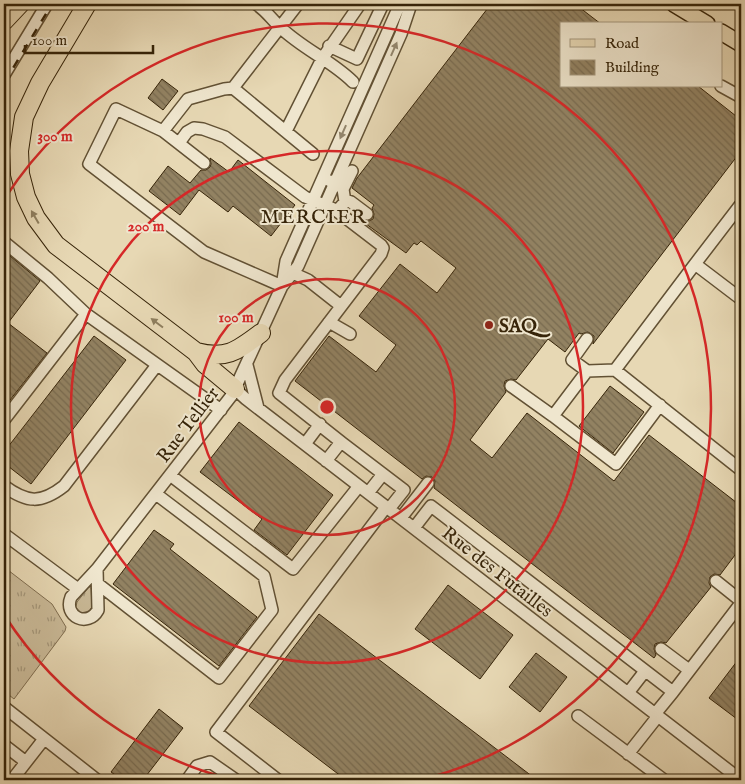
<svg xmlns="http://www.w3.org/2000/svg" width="745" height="784" font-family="'IM FELL English',serif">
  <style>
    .grass { fill: url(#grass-tufts); stroke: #806e50 }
    .building { fill: url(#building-back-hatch); stroke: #362409 }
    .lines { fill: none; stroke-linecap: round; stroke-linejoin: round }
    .minor-casing { stroke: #625134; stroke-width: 14 }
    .major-casing { stroke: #362409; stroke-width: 18 }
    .highway-casing { stroke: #362409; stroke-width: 20 }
    .minor { stroke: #efe6ce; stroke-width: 11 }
    .major { stroke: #e7d8b4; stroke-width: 15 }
    .highway { stroke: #e7d8b4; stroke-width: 18 }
    .rail { stroke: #362409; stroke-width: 2.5; stroke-dasharray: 9 9; stroke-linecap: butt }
    .oneway { fill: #92856c }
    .oneway2 { fill: #8e7e5e }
    .ring { fill: none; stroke: #d62828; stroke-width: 2.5 }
    .poi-dot { fill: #8f2418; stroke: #efe6ce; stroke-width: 2 }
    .labels { text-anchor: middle; stroke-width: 4; stroke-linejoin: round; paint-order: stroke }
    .poi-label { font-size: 19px; font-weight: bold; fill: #362409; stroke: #efe6ce; text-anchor: start }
    .street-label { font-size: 19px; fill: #362409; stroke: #efe6ce }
    .neighbourhood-label { font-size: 20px; letter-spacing: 1px; fill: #362409; stroke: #efe6ce }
    .centre { fill: #d62828; stroke: #efe6ce; stroke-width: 2.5 }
    .ring-label { font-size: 15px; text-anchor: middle; font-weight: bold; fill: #d62828; stroke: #efe6ce; stroke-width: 4; stroke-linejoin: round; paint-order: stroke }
  </style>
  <defs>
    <pattern id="grass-tufts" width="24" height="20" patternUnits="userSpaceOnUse" patternTransform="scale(1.25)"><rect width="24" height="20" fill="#c9b997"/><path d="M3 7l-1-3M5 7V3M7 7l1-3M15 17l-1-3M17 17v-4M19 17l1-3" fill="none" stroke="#a49679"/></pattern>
    <pattern id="building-back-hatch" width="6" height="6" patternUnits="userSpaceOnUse" patternTransform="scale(1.25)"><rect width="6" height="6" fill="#928262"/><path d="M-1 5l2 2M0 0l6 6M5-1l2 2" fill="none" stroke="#786a4f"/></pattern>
  </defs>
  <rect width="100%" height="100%" fill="#e7d8b4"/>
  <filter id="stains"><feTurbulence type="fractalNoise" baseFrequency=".004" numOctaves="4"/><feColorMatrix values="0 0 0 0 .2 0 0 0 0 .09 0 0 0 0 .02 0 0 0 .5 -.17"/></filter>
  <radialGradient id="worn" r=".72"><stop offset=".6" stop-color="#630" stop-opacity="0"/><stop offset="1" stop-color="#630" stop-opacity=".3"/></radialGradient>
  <path class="grass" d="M4,567L52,604L66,627L65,631L14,699L4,691Z
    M89,587L91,588L92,607L89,611L81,613L76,607L77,602Z"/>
  <path class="building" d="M491,4H575L601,24H561V86H698L741,120V122L736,130L741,134V151L593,344L594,336L588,332L581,334L579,333L565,352L548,339L516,380L511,379L505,381L504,386L506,392L470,440L492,458L527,413L614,481L649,435L741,506V547L720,575L714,574L710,577L709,583L711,587L666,643L661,642L655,644L654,649L656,655L654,658L434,488L435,481L432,477L426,476L422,479L295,381L329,336L376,372L396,345L359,316L400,264L437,293L456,268L421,241L417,245L414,243L406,253L362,221H369L373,219L374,214L372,208L374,205L352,188L357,178Z
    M162,79L178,91L163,110L148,98Z
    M210,158L229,172L238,160L295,205L271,236L233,206L228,212L199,190L180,215L149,191L168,166L190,183L201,170H206L210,167L211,164Z
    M4,251L40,281L8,323L47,353L10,400L4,396Z
    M94,336L126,360L31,484L4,463V452Z
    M610,386L644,412L613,453L579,426Z
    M239,422L333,495L287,555L254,530L262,519L200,472Z
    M154,530L174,544L170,549L257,617L219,666L113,584Z
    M448,585L513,635L480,679L415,629Z
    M319,614L537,780H346L249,706Z
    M536,653L567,677L540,712L509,687Z
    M741,656V722L709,698Z
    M159,709L183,728L143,780H122L111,772Z"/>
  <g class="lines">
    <defs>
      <path id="minor" d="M256,4C268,12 271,19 281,28C303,49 332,61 353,82
        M298,4L233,88L313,154
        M329,46L357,59L383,4
        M4,75L47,4
        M721,86L741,97
        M163,131L188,99L224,89L233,88
        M286,131L322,59L360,4
        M179,143L187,132L194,128L203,129L225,137L305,197L334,209L381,245L383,248L381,254L285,380L279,393L341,442
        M204,163L163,131L116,109L89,164L204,252L282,286
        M330,181L338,184L343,189L345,202L337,211
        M343,189L352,171
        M345,200L351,202L367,214
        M4,242L48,278L86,314L4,420
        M695,264L741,204
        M286,270L308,280L341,306
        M283,285L298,266L401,34L411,4
        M86,314L221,410
        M329,322L350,334
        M247,365L258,408
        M615,370L695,264L741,299
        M587,371L572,360L587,339
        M511,386L553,416
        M235,389L246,399L741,780
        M660,405L616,464L553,416L587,371L615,370L741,470
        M305,444L320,424
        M326,461L341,442L404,490L389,509
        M170,475L293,569L359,486
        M4,486C27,503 41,504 64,486L157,365
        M368,493L383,474
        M401,518L428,483
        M414,528L431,506L673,692L655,714
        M4,534L78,589
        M97,569L232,395L282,286L286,261L400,4
        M97,569L98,610C88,628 63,617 71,597Z
        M716,581L741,601
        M98,584L219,678L272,610L264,576L156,494
        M661,649L689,670
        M673,692L741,603
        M628,693L645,671
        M4,707L97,780
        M578,716L664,780
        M4,745L26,762
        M628,754L658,716
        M12,780L44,739
        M187,780L197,766L210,762L236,780
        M278,780L216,732L386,507"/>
      <path id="major" d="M674,4L707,24
        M721,32L741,44"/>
      <path id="highway" d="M87,4L40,83L24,117L19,151L20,174L26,197L36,218L56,245L196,352L205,364L235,389
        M4,21L20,4
        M196,352C226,360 237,351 261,333"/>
    </defs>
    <use href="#minor" class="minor-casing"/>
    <use href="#major" class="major-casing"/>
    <use href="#highway" class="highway-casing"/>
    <use href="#minor" class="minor"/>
    <use href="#major" class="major"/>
    <use href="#highway" class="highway"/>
    <path class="rail" d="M4,83L52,4"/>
  </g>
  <defs><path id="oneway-solid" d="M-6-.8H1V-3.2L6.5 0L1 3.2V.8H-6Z" transform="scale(1.25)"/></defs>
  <g class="oneway">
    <use href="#oneway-solid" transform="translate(394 49) rotate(-66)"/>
    <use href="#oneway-solid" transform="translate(343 132) rotate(114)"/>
  </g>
  <g class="oneway2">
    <use href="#oneway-solid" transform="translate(35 217) rotate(-120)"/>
    <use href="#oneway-solid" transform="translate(157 323) rotate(-143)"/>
  </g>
  <g class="ring">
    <circle cx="327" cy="407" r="128"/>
    <circle cx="327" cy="407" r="256"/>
    <path d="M234 780A384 384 0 0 1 5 616M5 198A384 384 0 1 1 420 780"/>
  </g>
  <circle class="poi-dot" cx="489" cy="325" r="5"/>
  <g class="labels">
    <g class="poi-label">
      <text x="499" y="332">SAQ</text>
    </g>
    <g class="street-label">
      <text transform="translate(187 424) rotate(-53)" y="7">Rue Tellier</text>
      <text transform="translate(498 571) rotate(38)" y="7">Rue des Futailles</text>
    </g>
    <g class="neighbourhood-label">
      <text x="314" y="223">MERCIER</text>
    </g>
  </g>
  <circle cx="327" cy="407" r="8" class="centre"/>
  <g class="ring-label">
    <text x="55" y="141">300 m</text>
    <text x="146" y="231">200 m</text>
    <text x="236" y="322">100 m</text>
  </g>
  <rect width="745" height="784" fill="none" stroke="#e7d8b4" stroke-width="20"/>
  <rect x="5" y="5" width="735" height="774" fill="none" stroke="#362409" stroke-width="2.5"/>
  <rect x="10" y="10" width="725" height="764" fill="none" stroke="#362409"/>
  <rect x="560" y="22" width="162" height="65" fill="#efe6ce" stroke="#a5987f"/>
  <rect x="570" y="39" width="25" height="8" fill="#e7d8b4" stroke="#a5987f"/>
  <text x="605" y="48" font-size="15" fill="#362409">Road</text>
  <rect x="570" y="60" width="25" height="15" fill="url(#building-back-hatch)" stroke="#a5987f"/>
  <text x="605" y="72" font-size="15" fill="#362409">Building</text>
  <path d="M25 45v8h128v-8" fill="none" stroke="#362409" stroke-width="2.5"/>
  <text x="32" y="45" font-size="15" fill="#362409" stroke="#efe6ce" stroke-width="4" paint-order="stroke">100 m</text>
  <rect width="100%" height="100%" filter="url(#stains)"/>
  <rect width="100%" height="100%" fill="url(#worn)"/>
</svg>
